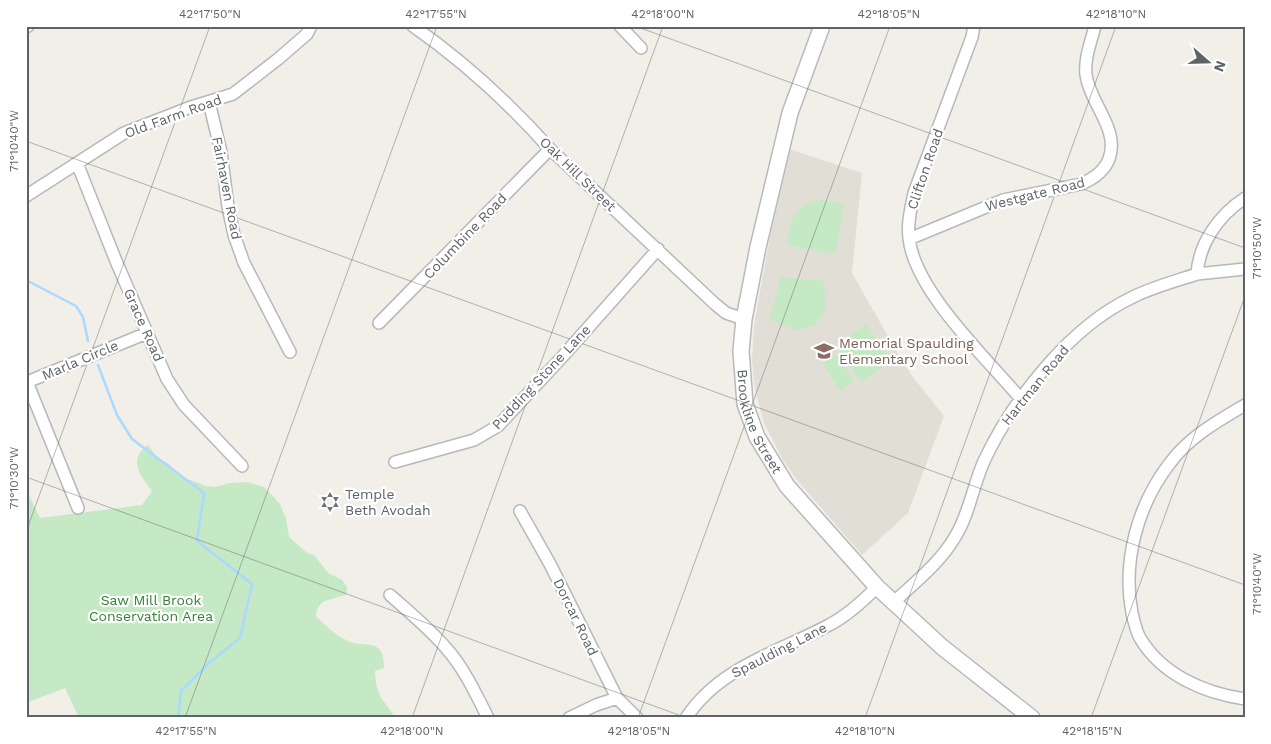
<svg xmlns="http://www.w3.org/2000/svg" width="1271" height="744" font-family="'Work Sans',sans-serif">
  <style>
    .education { fill: #e1ded6 }
    .green { fill: #c5e8c5 }
    .lines { fill: none; stroke-linecap: round; stroke-linejoin: round }
    .stream { stroke: #aadaff; stroke-width: 2.5 }
    .street-casing { stroke: #b5b8bc; stroke-width: 14 }
    .secondary-casing { stroke: #b6babf; stroke-width: 18 }
    .street { stroke: #fff; stroke-width: 11 }
    .secondary { stroke: #fff; stroke-width: 15 }
    .ticks { fill: none; stroke: #5f6368; stroke-width: 1; stroke-opacity: 0.45 }
    .labels { text-anchor: middle; stroke-width: 4.5; stroke-linejoin: round; paint-order: stroke }
    .street-label { font-size: 14px; fill: #5f6368; stroke: #fff }
    .education-label { font-size: 14px; fill: #785e54; stroke: #fff; text-anchor: start }
    .worship-label { font-size: 14px; fill: #5b616d; stroke: #fff; text-anchor: start }
    .park-label { font-size: 14px; fill: #348238; stroke: #fff }
    .neatline { fill: none; stroke: #5f6368; stroke-width: 2 }
    .ticks-label { font-size: 12px; text-anchor: middle; fill: #5f6368 }
  </style>
  <rect width="100%" height="100%" fill="#f1efe8"/>
  <path class="education" d="M789,149L862,173L852,273L897,352L912,376L944,416L908,513L862,555L797,480L783,460L764,423L755,390L752,360L754,326L770,236Z"/>
  <path class="green" d="M818,199L844,204L835,254L787,245C791,218 791,211 818,199Z
    M781,277L824,281L826,310L816,324L798,330L770,320Z
    M866,324L890,362L861,382L836,347Z
    M836,354L854,381L841,391L822,364Z
    M148,445L159,460L166,462L185,478L206,486L215,487L230,483L247,482L264,487L280,504L286,519L289,537L307,553L314,555L328,573L342,580L347,587L346,595C331,600 317,598 316,617C326,625 336,636 348,641C366,649 384,636 384,668L375,671C376,696 382,698 396,718H79L65,688L26,703V489L40,518L142,505L152,491C141,476 127,460 148,445Z"/>
  <g class="lines">
    <path class="stream" d="M26,280L76,306L83,317L88,341
      M98,365L117,415L132,439L204,493L197,541L252,584L240,638L209,663L181,691L178,718"/>
    <defs>
      <path id="street" d="M413,26C463,61 509,103 550,149L715,304L726,313L744,319
        M620,26L641,48
        M974,26L972,37L914,193C911,208 907,223 909,238C914,290 987,359 1021,399
        M26,27L28,26
        M209,102L221,152L228,207L234,235L244,263L290,352
        M77,163L116,261L167,379L184,405L242,466
        M26,196L124,133L188,108L233,94L278,59L307,34L311,26
        M909,239L1003,200L1081,184C1093,179 1104,172 1109,159C1120,129 1090,104 1086,75C1084,59 1091,42 1095,26
        M1197,274L1245,269
        M379,323L550,149
        M1245,405C1218,421 1189,437 1170,463C1138,504 1122,561 1132,613C1134,621 1136,631 1140,638C1162,675 1204,693 1245,699
        M395,462L474,440L498,426L563,356L658,249
        M78,508L27,382L147,333
        M520,511L550,564L617,698L637,718
        M390,595C409,612 429,628 446,648C464,668 476,694 488,718
        M893,603C914,583 940,563 955,537C970,513 973,484 985,459C1014,398 1071,326 1133,297C1153,287 1176,281 1197,274C1199,243 1219,215 1245,198
        M569,718L596,705L617,698
        M686,718C719,667 779,652 829,625C847,616 863,601 877,587"/>
      <g id="secondary">
        <path id="s1" d="M822,26L790,113L758,247L744,319L741,351L745,404L757,437L787,486L877,587L942,647L1032,718"/>
      </g>
    </defs>
    <use href="#street" class="street-casing"/>
    <use href="#secondary" class="secondary-casing"/>
    <use href="#street" class="street"/>
    <use href="#secondary" class="secondary"/>
  </g>
  <path class="ticks" d="M635,26L1245,248M26,141L1245,585M26,477L687,718M26,532L210,26M185,718L437,26M412,718L663,26M638,718L890,26M865,718L1116,26M1091,718L1245,296"/>
  <defs>
    <symbol id="school-bare" viewBox="-9 -9 18 18"><path d="M0-5L7-2L0 1L-7-2ZM-4 1L0 2.5L4 1V4Q0 6-4 4Z" fill="#8d6e63" stroke="#fff" stroke-width="2.5" paint-order="stroke"/></symbol>
    <symbol id="synagogue-bare" viewBox="-9 -9 18 18"><path d="M0-6.5L5.6 3.2H-5.6ZM0 6.5L5.6-3.2H-5.6Z" fill="#6b7280" stroke="#fff" stroke-width="2.5" paint-order="stroke"/></symbol>
  </defs>
  <g fill-rule="evenodd">
    <use href="#school-bare" x="810" y="337" width="28" height="28"/>
    <use href="#synagogue-bare" x="316" y="488" width="28" height="28"/>
  </g>
  <g class="labels">
    <g class="street-label">
      <text transform="translate(173 116) rotate(-20)" y="5">Old Farm Road</text>
      <text transform="translate(925 169) rotate(-71)" y="5">Clifton Road</text>
      <text transform="translate(578 174) rotate(44)" y="5">Oak Hill Street</text>
      <text transform="translate(227 188) rotate(79)" y="5">Fairhaven Road</text>
      <text transform="translate(1035 194) rotate(-14)" y="5">Westgate Road</text>
      <text transform="translate(465 236) rotate(-46)" y="5">Columbine Road</text>
      <text transform="translate(144 325) rotate(66)" y="5">Grace Road</text>
      <text transform="translate(80 360) rotate(-23)" y="5">Marla Circle</text>
      <text transform="translate(541 377) rotate(-47)" y="5">Pudding Stone Lane</text>
      <text transform="translate(1035 385) rotate(-51)" y="5">Hartman Road</text>
      <text dy="5" stroke="none"><textPath href="#s1" startOffset="410">Brookline Street</textPath></text>
      <text transform="translate(576 617) rotate(64)" y="5">Dorcar Road</text>
      <text transform="translate(779 650) rotate(-27)" y="5">Spaulding Lane</text>
    </g>
    <g class="education-label">
      <text x="839" y="348">Memorial Spaulding<tspan x="839" dy="16">Elementary School</tspan></text>
    </g>
    <g class="worship-label">
      <text x="345" y="499">Temple<tspan x="345" dy="16">Beth Avodah</tspan></text>
    </g>
    <g class="park-label">
      <text x="151" y="605">Saw Mill Brook<tspan x="151" dy="16">Conservation Area</tspan></text>
    </g>
  </g>
  <rect width="1271" height="744" fill="none" stroke="#ffffff" stroke-width="55"/>
  <g transform="translate(1208 62) rotate(110)" stroke="#ffffff" stroke-width="4" paint-order="stroke">
  <path d="M0-4L9 19L0 12L-9 19Z" fill="#5f6368"/>
  <text y="-8" font-size="14" font-weight="bold" text-anchor="middle" fill="#5f6368">N</text>
  </g>
  <rect x="28" y="28" width="1216" height="688" class="neatline"/>
  <g class="ticks-label">
    <text x="210" y="18">42°17'50"N</text>
    <text x="436" y="18">42°17'55"N</text>
    <text x="663" y="18">42°18'00"N</text>
    <text x="889" y="18">42°18'05"N</text>
    <text x="1116" y="18">42°18'10"N</text>
    <text transform="translate(14 141) rotate(-90)" y="4">71°10'40"W</text>
    <text transform="translate(1257 248) rotate(-90)" y="4">71°10'50"W</text>
    <text transform="translate(14 478) rotate(-90)" y="4">71°10'30"W</text>
    <text transform="translate(1257 584) rotate(-90)" y="4">71°10'40"W</text>
    <text x="186" y="735">42°17'55"N</text>
    <text x="412" y="735">42°18'00"N</text>
    <text x="639" y="735">42°18'05"N</text>
    <text x="865" y="735">42°18'10"N</text>
    <text x="1092" y="735">42°18'15"N</text>
  </g>
</svg>
